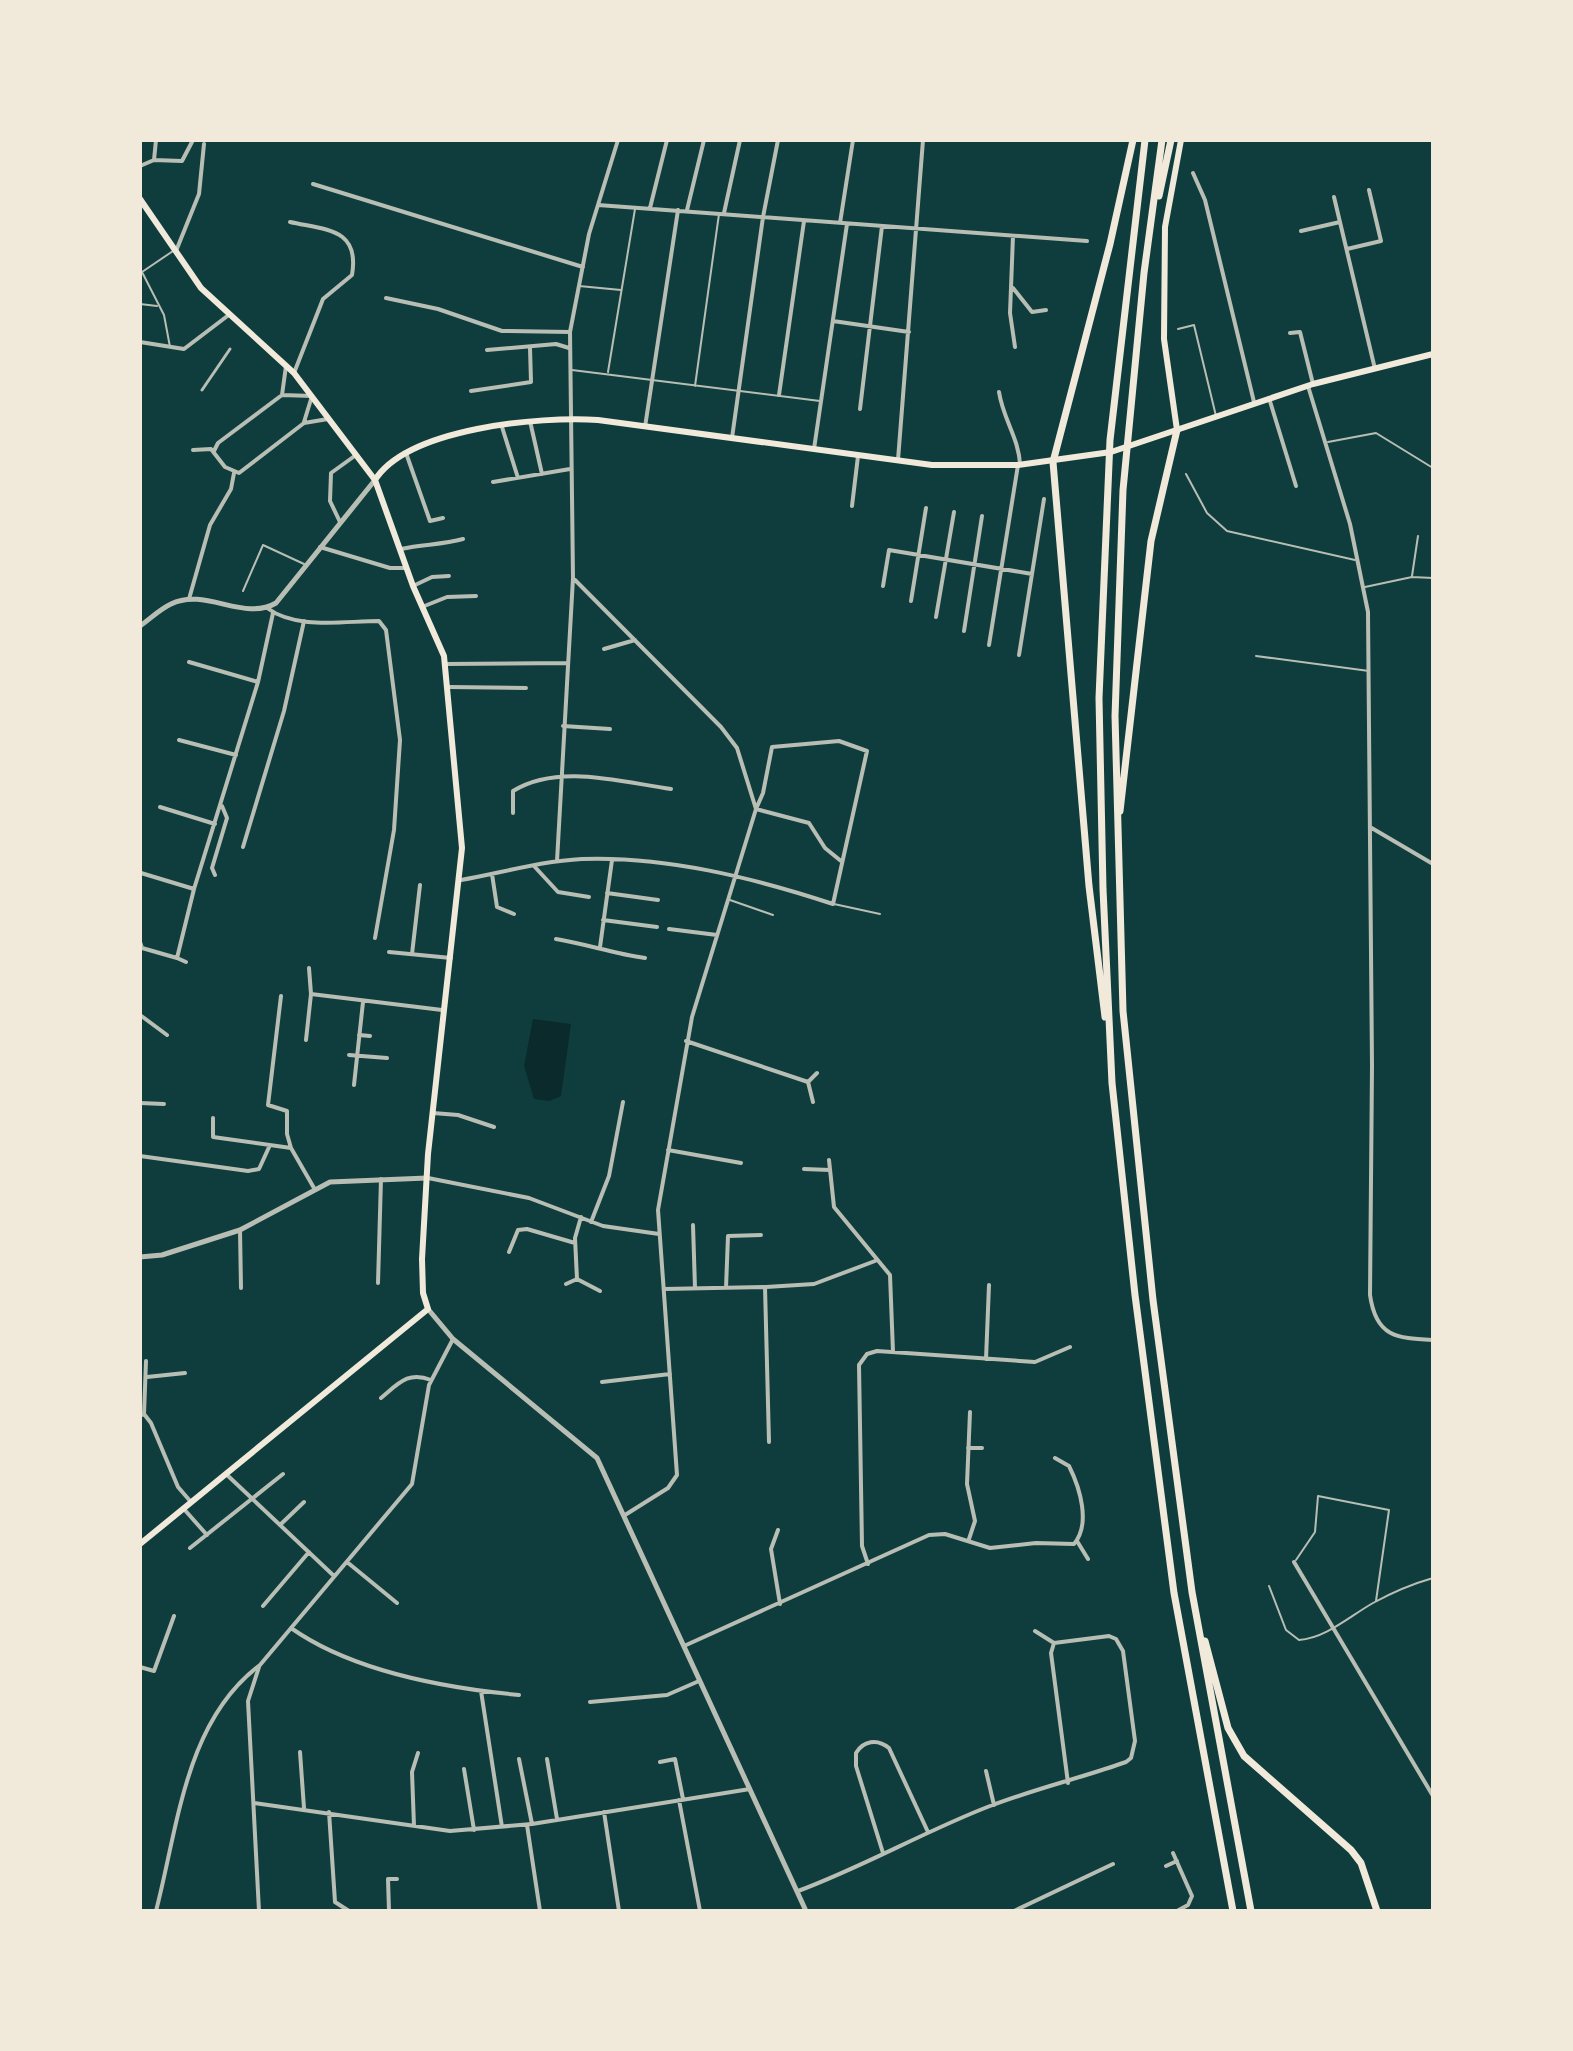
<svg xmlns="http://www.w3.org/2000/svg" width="1573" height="2051" font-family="Merriweather,serif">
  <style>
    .water { fill: #0a2a2b }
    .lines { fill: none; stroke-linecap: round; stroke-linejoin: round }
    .service { stroke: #b8beb3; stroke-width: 2 }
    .pedestrian { stroke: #b8beb3; stroke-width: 3 }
    .minor { stroke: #b8beb3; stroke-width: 4 }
    .tertiary { stroke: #b8beb3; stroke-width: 5 }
    .secondary { stroke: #f1e9da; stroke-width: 6 }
    .trunk { stroke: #f1e9da; stroke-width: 7 }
  </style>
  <rect width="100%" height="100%" fill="#0f3d3e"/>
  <path class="water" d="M533,1019L571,1024L561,1096L549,1101L534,1099L524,1066Z"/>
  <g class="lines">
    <path class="service" d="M579,286L621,290
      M140,304L157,306
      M1178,329L1194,325L1216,416
      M170,347L164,315L142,272L173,251
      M572,370L820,401
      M608,372L635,209
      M695,386L719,214
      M1328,442L1376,433L1433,468
      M1186,474L1207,513L1227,531L1355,560
      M1412,576L1418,536
      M1365,587L1412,577L1433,578
      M243,591L263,545L304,564
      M1256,656L1369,671
      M730,900L773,915
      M834,904L880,914
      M1296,1560L1315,1532L1318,1496L1389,1510L1376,1601
      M1269,1586L1286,1630L1299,1640C1326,1638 1350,1616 1373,1603C1393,1592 1412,1584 1433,1578"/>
    <path class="pedestrian" d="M202,390L230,349"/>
    <path class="minor" d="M618,140L589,234L570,332L573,578L721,727L737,748L756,809L692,1017L658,1210L677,1475L668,1488L625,1515
      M154,160L156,140
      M140,166L154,160L182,161L193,140
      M1193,173L1205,200L1254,402
      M313,184L583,267
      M1334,197L1375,369
      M598,205L1087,241
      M650,208L667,140
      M687,210L704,140
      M724,213L740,140
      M290,222C326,230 360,228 352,275L323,299L294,373
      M840,223L853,140
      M1301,231L1340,222
      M1013,236L1010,313L1015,347
      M1347,249L1381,241L1369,190
      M176,251L199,194L204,144
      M1013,288L1032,312L1046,310
      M386,298L438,309L502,331L570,332
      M833,321L909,332
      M1290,333L1300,332L1313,384
      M140,342L184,349L230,314
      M487,350L556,344L569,348
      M1308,386L1350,524L1368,612L1372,1066L1370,1295C1376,1337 1396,1338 1433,1340
      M471,391L531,382L530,348
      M999,392C1003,419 1019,438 1020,465
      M282,395L286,366
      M779,395L804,221
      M1269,398L1296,486
      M860,409L882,226
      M530,421L542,474
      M502,427L518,478
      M645,427L678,210
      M732,438L763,217L778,140
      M814,449L847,224
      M193,450L211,449L225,467L239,473L304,423L328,419
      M214,451L218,443L282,395L312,396L304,422
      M406,453L430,521L443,518
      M898,460L923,140
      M493,482L570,469
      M852,506L858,456
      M340,522L330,501L331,473L356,455
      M320,547L390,568H406
      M401,549C423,544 442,545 463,539
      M413,586L432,577L449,576
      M883,586L889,550L1032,574
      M189,599L210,525L231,489L234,473
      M911,601L926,508
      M422,607L447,597L476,596
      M267,608C297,630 343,621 379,621L386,630L400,740L394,830L375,938
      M936,617L954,512
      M964,631L982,516
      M989,645L1018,465
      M604,649L635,640
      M1019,655L1044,499
      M189,662L258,682
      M445,664L567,663
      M449,687L526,688
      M563,726L610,729
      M179,740L236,755
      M160,807L215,824
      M513,813V791C558,763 621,782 671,789
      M1370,827L1433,864
      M243,847L284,711L304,621
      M557,861L573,578
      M534,866L558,892L589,897
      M141,873L194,889
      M492,874L497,907L514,914
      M215,875L212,868L227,818L222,806
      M461,880C501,873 541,861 582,859C666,856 754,878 833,904L867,751L839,741L772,747L763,793L756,809L809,823L825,848L841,861
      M607,893L658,900
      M603,920L657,927
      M669,929L717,935
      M556,939C587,944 614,954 645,958
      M140,942L142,948L177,958
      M600,947L612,860
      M389,952L451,958
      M412,954L420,885
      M186,962L177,958L194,889L258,682L273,613
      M309,968L311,994L442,1010
      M281,996L268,1105L287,1111V1134L291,1148
      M140,1015L167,1035
      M359,1035L370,1036
      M306,1040L311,994
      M686,1041L808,1082L813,1102
      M349,1055L387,1058
      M808,1082L817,1073
      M354,1085L363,1002
      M140,1103L164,1104
      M433,1113L458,1115L494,1127
      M213,1118V1137L291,1148L314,1188
      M668,1150L741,1163
      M140,1156L248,1171L259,1169L270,1145
      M829,1160L834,1207L890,1275L893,1352
      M804,1169L830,1170
      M428,1178L529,1198L603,1226L659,1234
      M581,1217L575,1238L577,1279L600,1291
      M591,1222L609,1176L623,1102
      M693,1225L695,1288
      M240,1230L241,1288
      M509,1252L518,1230L527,1229L575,1243
      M378,1283L381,1179
      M566,1284L577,1279
      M766,1287L814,1284L875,1261
      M726,1288L728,1236L761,1235
      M664,1289L765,1287L769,1442
      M986,1359L989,1285
      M147,1377L185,1373
      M602,1382L670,1374
      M381,1398C399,1383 408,1371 431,1380
      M144,1414L146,1361
      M140,1415L144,1414L151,1423L178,1487L191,1502
      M968,1448H982
      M226,1474L334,1576
      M183,1508L207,1535
      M280,1525L304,1502
      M778,1530L771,1549L780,1604
      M969,1539L975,1521L967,1484L970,1412
      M1077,1541L1088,1559
      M190,1548L283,1474
      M347,1562L397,1603
      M1294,1562L1433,1796
      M868,1564L862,1546L859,1365L867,1354L877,1351L1035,1362L1070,1347
      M263,1606L309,1552
      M291,1628C352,1671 445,1688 519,1695
      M1035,1631L1054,1643
      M684,1646L929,1535L945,1534L990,1548L1036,1543L1074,1544C1091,1524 1080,1488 1069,1466L1055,1458
      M140,1667L154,1671L174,1616
      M259,1667L248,1701L259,1911
      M481,1691L502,1827
      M590,1702L667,1695L699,1681
      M300,1752L304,1808
      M519,1759L532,1824
      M547,1759L557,1819
      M660,1762L675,1759L683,1799
      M464,1769L474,1830
      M986,1771L994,1805
      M679,1800L700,1911
      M254,1803L450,1831L532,1824L750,1789
      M329,1812L335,1902L349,1911
      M604,1812L619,1911
      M527,1825L540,1911
      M414,1826L412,1772L418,1753
      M883,1853L856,1766V1753C863,1741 877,1738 889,1748L928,1832
      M1173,1853L1192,1896L1188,1905L1177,1911
      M1166,1866L1177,1861
      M798,1891C863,1867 925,1831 990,1806C1034,1789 1081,1778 1126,1762L1131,1758L1135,1741L1123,1651L1116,1639L1109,1636L1054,1643L1051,1653L1068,1783
      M156,1911C178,1827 185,1721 260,1665L412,1484L429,1385L453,1339
      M389,1911L388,1879H397
      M1014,1911L1113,1864"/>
    <path class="tertiary" d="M140,626C150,619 160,609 171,604C205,587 244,622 276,603L375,480
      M140,1257L162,1255L240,1230L330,1182L427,1178
      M428,1309L453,1339L597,1458L806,1911"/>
    <path class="secondary" d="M140,199L201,288L294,373L375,480L413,586L444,656L462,848L428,1154L422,1259L423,1293L428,1309L140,1544
      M1177,430L1164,339L1165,227L1181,140
      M375,480C408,428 540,416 598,420L932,465H1018L1111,452L1313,384L1433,354"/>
    <path class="trunk" d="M1145,140L1110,440L1099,698L1103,889L1112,1083L1135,1295L1174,1593L1233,1911
      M1162,140L1144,273L1123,490L1115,716L1123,1011L1153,1300L1192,1592L1251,1911
      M1159,196L1171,140
      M1120,811L1151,541L1177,430
      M1105,1017L1089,886L1053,462L1110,244L1133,140
      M1205,1641L1228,1728L1244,1756L1351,1850L1361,1863L1377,1911"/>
  </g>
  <rect width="1573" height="2051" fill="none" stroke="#f1e9da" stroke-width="284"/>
</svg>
